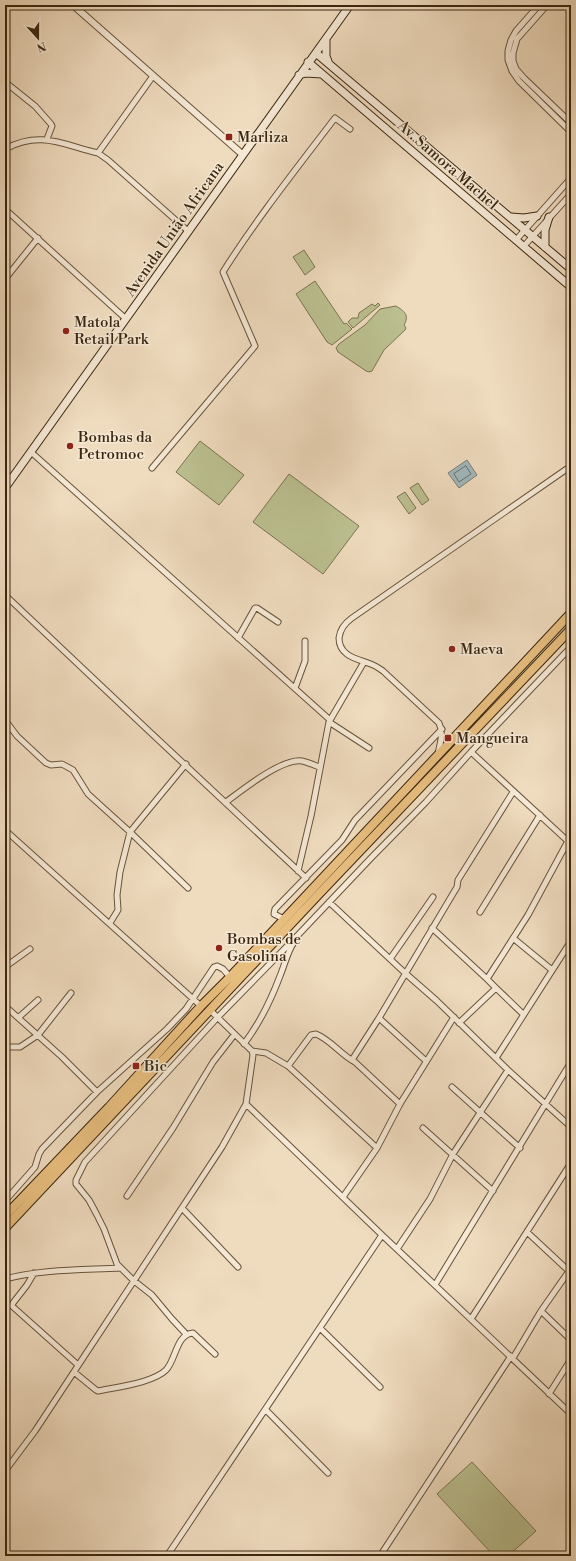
<svg xmlns="http://www.w3.org/2000/svg" width="576" height="1561" font-family="'Libre Bodoni',serif">
  <style>
    .green { fill: #bbc090; stroke: #7a7450 }
    .water { fill: #9fb8bd; stroke: #777e78 }
    .lines { fill: none; stroke-linecap: round; stroke-linejoin: round }
    .shore { stroke: #6c7066; stroke-width: 1 }
    .minor-casing { stroke: #67543c; stroke-width: 7 }
    .tertiary-casing { stroke: #67543c; stroke-width: 8 }
    .secondary-casing { stroke: #3a2710; stroke-width: 9 }
    .trunk-casing { stroke: #3a2710; stroke-width: 10 }
    .minor { stroke: #f5e8d5; stroke-width: 5 }
    .tertiary { stroke: #f5e8d5; stroke-width: 6 }
    .secondary { stroke: #f5e8d5; stroke-width: 7 }
    .trunk { stroke: #e8be7f; stroke-width: 8 }
    .poi-dot { fill: #8f2418; stroke: #f5e8d5; stroke-width: 1.5 }
    .labels { text-anchor: middle; stroke-width: 3; stroke-linejoin: round; paint-order: stroke }
    .poi-label { font-size: 15px; fill: #3a2710; stroke: #f5e8d5; text-anchor: start }
    .street-label { font-size: 15px; fill: #3a2710; stroke: #f5e8d5 }
  </style>
  <rect width="100%" height="100%" fill="#efdbbe"/>
  <filter id="stains"><feTurbulence type="fractalNoise" baseFrequency=".005" numOctaves="4"/><feColorMatrix values="0 0 0 0 .2 0 0 0 0 .09 0 0 0 0 .02 0 0 0 .5 -.17"/></filter>
  <radialGradient id="worn" r=".72"><stop offset=".6" stop-color="#630" stop-opacity="0"/><stop offset="1" stop-color="#630" stop-opacity=".3"/></radialGradient>
  <path class="green" d="M304,250L315,267L305,275L293,257Z
    M315,281L344,324L346,323L352,329L332,345L327,342L296,294Z
    M378,303L380,305L353,328L348,322L352,318H358L359,313L372,304L375,306Z
    M396,306C404,311 410,315 404,325L406,328L405,330L384,350L372,371L369,372L366,371L338,352L336,348L339,344L365,325L380,309Z
    M200,441L244,475L219,505L176,472Z
    M289,474L359,526L323,574L253,522Z
    M418,483L429,500L422,505L410,488Z
    M405,492L416,508L409,514L397,497Z
    M472,1462L536,1531L508,1556H494L437,1494Z"/>
  <path class="water" d="M467,460L477,475L459,488L448,473Z"/>
  <g class="lines">
    <path class="shore" d="M466,466L471,474L459,482L454,474Z"/>
    <defs>
      <path id="minor" d="M539,5L516,31L511,40L508,51V60L512,71L519,81L571,132
        M547,5L517,39L513,53V61L516,69L524,78L571,123
        M153,76L98,153L108,160L188,231
        M5,82L35,106L51,124L52,126L47,139
        M5,149C41,130 63,145 98,153
        M5,209L126,319
        M516,240L571,178
        M524,246L571,194
        M5,279L38,238
        M31,452L329,719
        M152,468L255,346L223,272C257,218 297,168 335,118L350,129
        M5,595C105,690 205,784 306,878
        M238,638L255,608H257L278,622
        M295,688L305,661V641
        M5,720L17,736L46,763L51,765L62,764L73,770L88,794L130,832L188,888
        M329,722L369,748
        M471,752L571,844
        M438,754C440,743 444,734 439,723L383,671C380,669 376,666 373,665C359,659 339,657 339,638C340,629 345,623 352,618L571,466
        M226,802C242,790 282,758 302,761C307,762 314,765 319,767
        M5,830L201,1006
        M298,871L311,816L329,722L364,662
        M329,902L405,973L437,1001L508,1070L571,1127
        M480,912L540,815
        M284,919L274,914L275,909L342,840L355,820L442,729
        M110,923L118,910L117,895L120,872L130,832L186,764
        M432,928L487,979
        M513,938L552,970
        M390,959L433,897
        M5,967L30,949
        M496,988L523,1014
        M5,1006L62,1057L97,1092
        M19,1017L38,1000
        M379,1018L426,1061
        M459,1023L496,988L487,979L528,915L568,841
        M244,1044C259,1024 271,1000 280,976C285,964 287,953 294,942
        M5,1047H20L38,1035L71,993
        M252,1051L266,1053L288,1066L377,1148
        M496,1058L571,941
        M352,1060L379,1018L457,887L458,880L513,792
        M288,1066L311,1035L316,1034C331,1040 341,1055 355,1062L400,1104
        M452,1087L520,1148
        M246,1104L382,1235L571,1414
        M423,1128L493,1191
        M127,1196L173,1128L213,1062L234,1035
        M343,1197L377,1148L400,1104L454,1017
        M5,1201L35,1167L39,1154L42,1149L97,1092L167,1029L186,1009L214,967L217,966L223,969L230,977
        M182,1208L238,1267
        M527,1232L571,1273
        M397,1249L430,1199L453,1154L508,1070
        M34,1273L27,1285L13,1303L12,1306L78,1365
        M5,1279C43,1269 81,1270 120,1268
        M435,1285L571,1062
        M541,1311L571,1340
        M471,1319L571,1163
        M320,1328L380,1387
        M186,1334L172,1319L152,1295L133,1280L117,1264L104,1229L97,1215L89,1200L76,1184V1180L85,1162L217,1018L299,934L371,858L426,802L471,752L571,647
        M513,1358L541,1311L569,1271
        M74,1372L96,1390L98,1391C116,1387 153,1383 166,1370C176,1360 176,1334 193,1333L215,1354
        M549,1394L571,1359
        M266,1410L328,1473
        M5,1471L35,1431L222,1147L246,1104L253,1055L252,1051L210,1010
        M167,1556L382,1235
        M380,1556L511,1356"/>
      <path id="tertiary" d="M73,5L242,154"/>
      <path id="secondary" d="M326,41V56L329,64
        M316,53L571,269
        M308,62L571,287
        M299,75L306,73L322,74
        M511,217L524,218L537,216
        M545,247V230L549,217
        M5,488L350,5"/>
      <path id="trunk" d="M5,1216L109,1107L201,1006L230,977L571,613
        M5,1228L318,895L571,629"/>
    </defs>
    <use href="#minor" class="minor-casing"/>
    <use href="#tertiary" class="tertiary-casing"/>
    <use href="#secondary" class="secondary-casing"/>
    <use href="#trunk" class="trunk-casing"/>
    <use href="#minor" class="minor"/>
    <use href="#tertiary" class="tertiary"/>
    <use href="#secondary" class="secondary"/>
    <use href="#trunk" class="trunk"/>
  </g>
  <g class="poi-dot">
    <rect x="225" y="133" width="8" height="8" rx="2"/>
    <circle cx="66" cy="331" r="4"/>
    <circle cx="70" cy="446" r="4"/>
    <circle cx="452" cy="649" r="4"/>
    <rect x="444" y="734" width="8" height="8" rx="2"/>
    <circle cx="219" cy="948" r="4"/>
    <rect x="132" y="1062" width="8" height="8" rx="2"/>
  </g>
  <g class="labels">
    <g class="poi-label">
      <text x="237" y="142">Marliza</text>
      <text x="74" y="327">Matola<tspan x="74" dy="17">Retail Park</tspan></text>
      <text x="78" y="442">Bombas da<tspan x="78" dy="17">Petromoc</tspan></text>
      <text x="460" y="654">Maeva</text>
      <text x="456" y="743">Mangueira</text>
      <text x="227" y="944">Bombas de<tspan x="227" dy="17">Gasolina</tspan></text>
      <text x="144" y="1071">Bic</text>
    </g>
    <g class="street-label">
      <text transform="translate(448 165) rotate(41)" y="5">Av. Samora Machel</text>
      <text transform="translate(174 229) rotate(-55)" y="5">Avenida União Africana</text>
    </g>
  </g>
  <rect width="576" height="1561" fill="none" stroke="#efdbbe" stroke-width="20"/>
  <rect x="6" y="6" width="564" height="1549" fill="none" stroke="#3a2710" stroke-width="2"/>
  <rect x="10" y="10" width="556" height="1541" fill="none" stroke="#3a2710"/>
  <g transform="translate(38 38) rotate(159)" stroke="#f5e8d5" stroke-width="3" paint-order="stroke">
  <path d="M0-3L7 15L0 10L-7 15Z" fill="#3a2710"/>
  <text y="-6" font-size="11" font-weight="bold" text-anchor="middle" fill="#3a2710">N</text>
  </g>
  <rect width="100%" height="100%" filter="url(#stains)"/>
  <rect width="100%" height="100%" fill="url(#worn)"/>
</svg>
